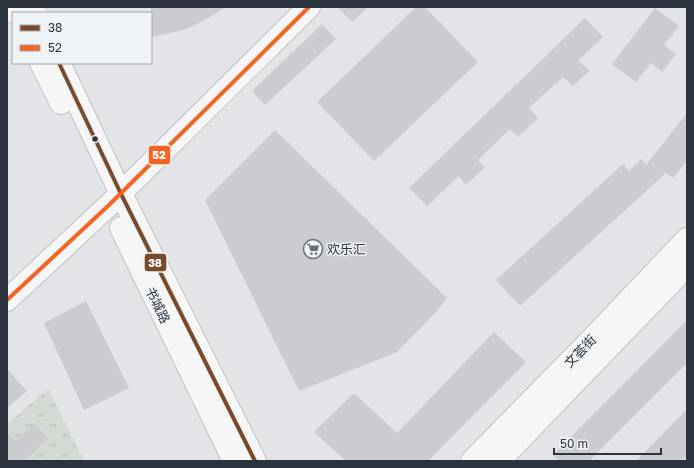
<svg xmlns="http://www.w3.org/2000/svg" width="694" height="468" font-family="'Golos Text','Noto Sans SC',sans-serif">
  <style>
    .park { fill: url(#park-tufts) }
    .building { fill: #cacccf }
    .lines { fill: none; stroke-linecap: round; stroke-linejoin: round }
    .secondary-casing { stroke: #c1c2c5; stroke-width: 24 }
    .secondary { stroke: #f6f6f6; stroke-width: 22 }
    .bus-1-casing { stroke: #f0f3f6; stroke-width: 7 }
    .bus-2-casing { stroke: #f0f3f6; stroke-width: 7 }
    .bus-1 { stroke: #7a4b2a; stroke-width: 4 }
    .bus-2 { stroke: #f26522; stroke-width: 4 }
    .bus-dot { fill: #2b333e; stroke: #f0f3f6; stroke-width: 1.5 }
    .labels { text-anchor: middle; stroke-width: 3; stroke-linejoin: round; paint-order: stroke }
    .poi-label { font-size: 13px; fill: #2b333e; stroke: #f0f3f6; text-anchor: start }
    .street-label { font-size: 13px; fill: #2b333e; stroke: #f0f3f6 }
    .line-badge { stroke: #f0f3f6; stroke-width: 1.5 }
    .badge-label { font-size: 11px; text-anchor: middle; font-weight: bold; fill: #fff }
  </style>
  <defs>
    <pattern id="park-tufts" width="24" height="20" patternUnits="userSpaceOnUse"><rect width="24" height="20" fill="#d3dad3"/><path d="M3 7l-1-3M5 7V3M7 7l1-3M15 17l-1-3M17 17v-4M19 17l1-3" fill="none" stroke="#b5bcb6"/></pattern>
  </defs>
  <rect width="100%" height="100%" fill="#e2e4e7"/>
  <path class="park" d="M48,389L84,461H7V424Z"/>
  <path class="building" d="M151,7H226L205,20L189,28L175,32L151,37Z
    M337,7H368L352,22Z
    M416,7H425L478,62L374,161L317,102Z
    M655,8L679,26L664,45L676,54L662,72L651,63L636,82L612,64Z
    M585,18L603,37L578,61L590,70L573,86L563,77L529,108L538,118L518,137L510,129L478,160L485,167L466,185L459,176L427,206L409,188Z
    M322,24L336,39L265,105L252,91Z
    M687,113V161L673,178L666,173L520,306L496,280L623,164L629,171L641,159L646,165Z
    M275,130L447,298L437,311L397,352L299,391L205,200Z
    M86,301L129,388L84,410L44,323Z
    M687,320V363L589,461H559L553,455Z
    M494,332L526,362L428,461H346L314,432L354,393L397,433Z
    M7,369L27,391L7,408Z
    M687,409V455L681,461H636Z
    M35,424L48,439L24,461H7V432L15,441Z"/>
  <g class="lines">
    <defs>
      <path id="secondary" d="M13,7L16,13
        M32,7L35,13
        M41,63L61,103
        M59,63L121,194L255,461
        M121,228L234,461
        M7,300L109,205L309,7
        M472,461L589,342L687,239
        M499,461L687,266"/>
    </defs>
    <use href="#secondary" class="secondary-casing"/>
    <use href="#secondary" class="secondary"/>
    <defs>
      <path id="bus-1" d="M59,63L121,194L255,461"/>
      <path id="bus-2" d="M7,300L109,205L309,7"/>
    </defs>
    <use href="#bus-1" class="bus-1-casing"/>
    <use href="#bus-2" class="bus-2-casing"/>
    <use href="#bus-1" class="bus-1"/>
    <use href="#bus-2" class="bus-2"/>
  </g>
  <defs>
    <symbol id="supermarket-ring" viewBox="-11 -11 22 22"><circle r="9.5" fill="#f0f3f6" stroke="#6b7179" stroke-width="1.5"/><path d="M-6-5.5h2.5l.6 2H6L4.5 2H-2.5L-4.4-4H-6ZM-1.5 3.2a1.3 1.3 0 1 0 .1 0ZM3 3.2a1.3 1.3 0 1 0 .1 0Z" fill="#6b7179"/></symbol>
  </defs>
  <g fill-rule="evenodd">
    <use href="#supermarket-ring" x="302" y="238" width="22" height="22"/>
  </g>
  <circle class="bus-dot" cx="95" cy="139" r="3.5"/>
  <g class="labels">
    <g class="poi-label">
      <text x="327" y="254">欢乐汇</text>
    </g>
    <g class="street-label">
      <text transform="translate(158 305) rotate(64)" y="5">书城路</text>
      <text transform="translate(580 351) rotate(-46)" y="5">文荟街</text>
    </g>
  </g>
  <g class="line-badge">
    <rect x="148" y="145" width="23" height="20" rx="4" fill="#f26522"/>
    <rect x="144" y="253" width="23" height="19" rx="4" fill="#7a4b2a"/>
  </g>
  <g class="badge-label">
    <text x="159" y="159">52</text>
    <text x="155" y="267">38</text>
  </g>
  <rect width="694" height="468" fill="none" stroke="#2b333e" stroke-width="16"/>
  <rect x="12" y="12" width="140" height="52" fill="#f0f3f6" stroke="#a1a6ac"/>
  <rect x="20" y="25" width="20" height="6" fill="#7a4b2a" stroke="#a1a6ac"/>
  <text x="48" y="32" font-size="12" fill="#2b333e">38</text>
  <rect x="20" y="45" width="20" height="6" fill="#f26522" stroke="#a1a6ac"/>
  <text x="48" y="52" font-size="12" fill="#2b333e">52</text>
  <path d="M554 448v6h107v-6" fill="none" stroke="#2b333e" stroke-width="2"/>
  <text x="560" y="448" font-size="12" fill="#2b333e" stroke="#f0f3f6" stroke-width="3" paint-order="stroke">50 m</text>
</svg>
